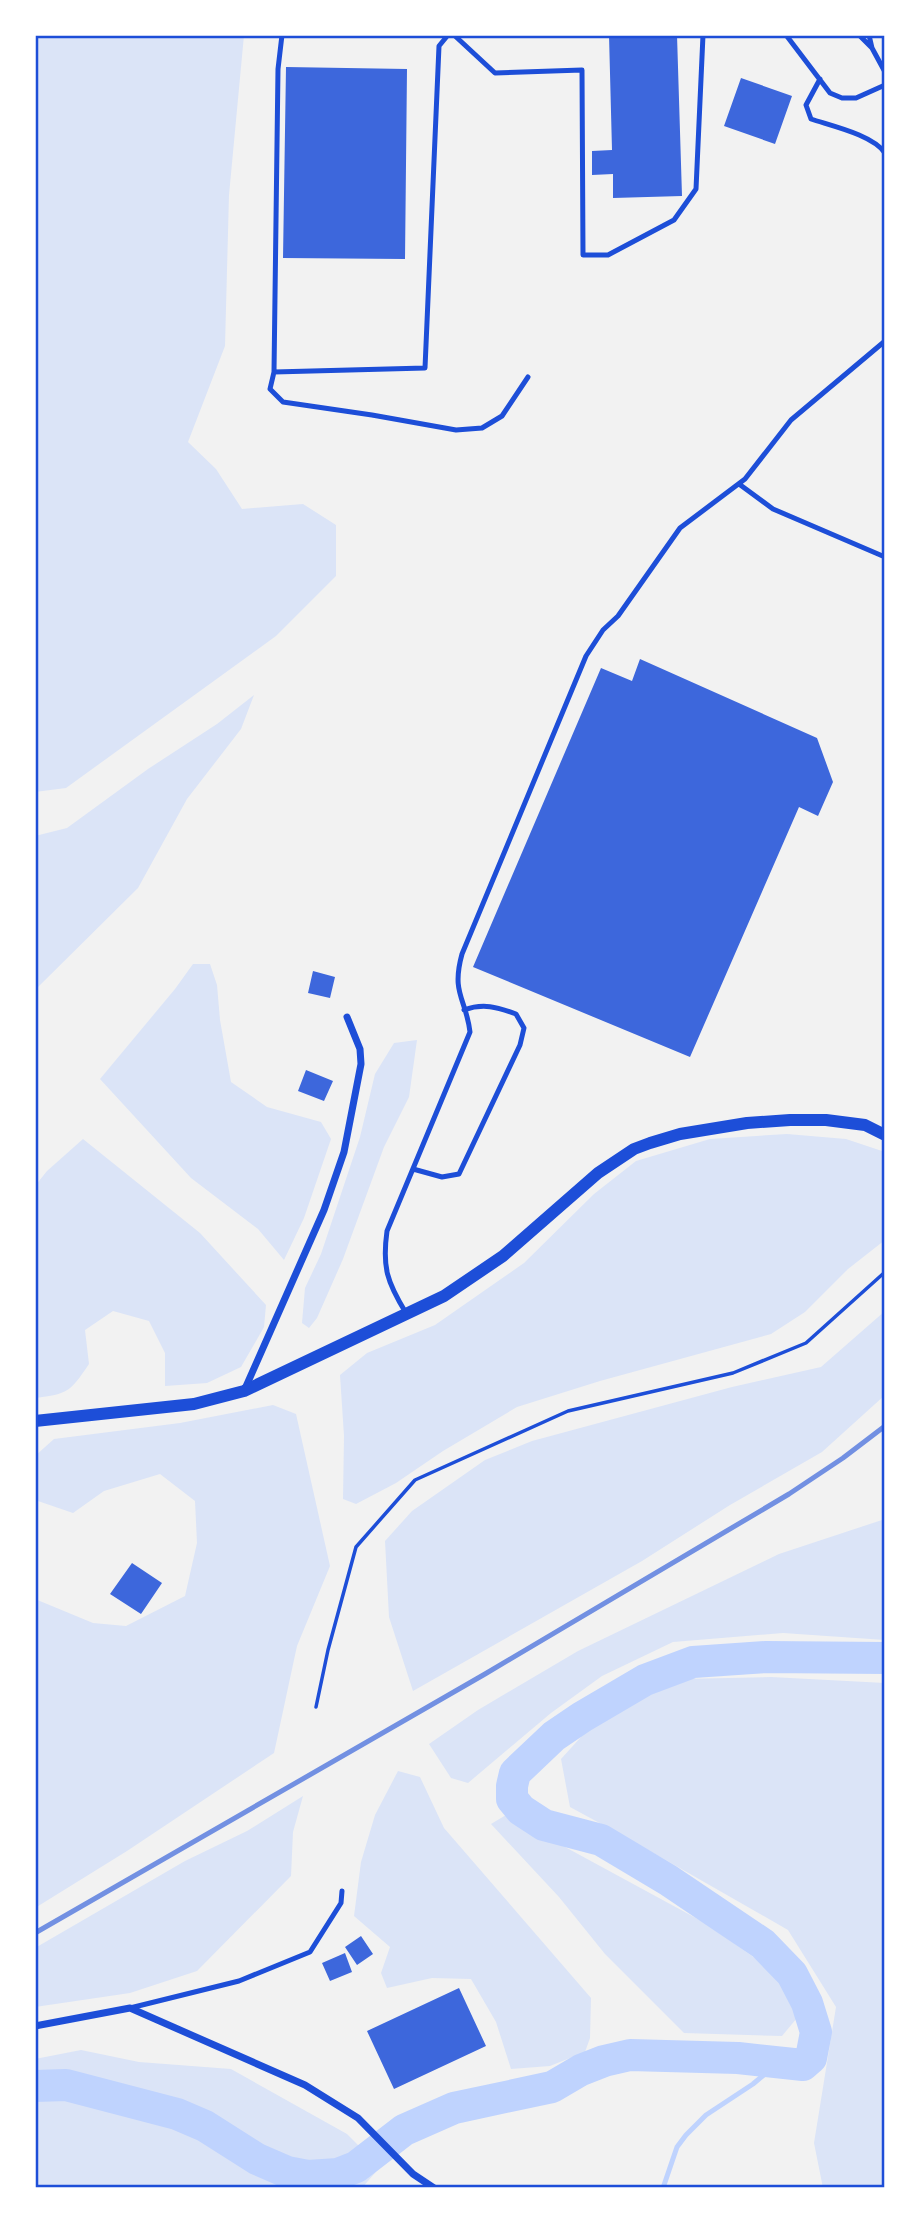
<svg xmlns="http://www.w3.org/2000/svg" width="920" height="2223" font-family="Poppins,sans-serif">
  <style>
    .green { fill: #dbe4f7 }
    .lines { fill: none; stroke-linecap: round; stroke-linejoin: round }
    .stream { stroke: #bfd3fe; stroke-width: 5 }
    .river { stroke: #bfd3fe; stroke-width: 32 }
    .building { fill: #3d67dc }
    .path { stroke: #1d4ed8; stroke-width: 3.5 }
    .service { stroke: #1d4ed8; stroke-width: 5 }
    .minor { stroke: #1d4ed8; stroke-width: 7 }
    .tertiary { stroke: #1d4ed8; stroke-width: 12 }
    .rail { stroke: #7290e2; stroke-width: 5 }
    .neatline { fill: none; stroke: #1d4ed8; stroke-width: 2.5 }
  </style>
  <rect width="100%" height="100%" fill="#f2f2f2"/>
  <path class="green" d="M35,35H244L229,195L225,346L188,442L216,469L242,509L303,504L336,525V576L276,636L66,788L35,792Z
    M254,695L241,729L187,799L138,888L35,990V836L67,828L148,769L217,724Z
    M193,964H210L217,985L220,1020L231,1082L267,1107L321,1122L331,1139L304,1218L284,1260L258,1229L191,1178L100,1079L175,989Z
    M417,1040L409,1097L384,1147L343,1259L317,1318L309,1328L302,1323L305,1288L321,1254L360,1137L375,1074L394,1043Z
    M787,1134L846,1139L885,1152V1240L848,1269L805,1312L771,1334L600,1381L517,1407L443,1451L396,1483L356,1504L343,1499L344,1436L340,1375L367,1353L435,1325L524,1263L594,1194L636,1161L710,1139Z
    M83,1139L200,1233L266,1305L264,1327L241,1367L207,1383L165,1386V1353L149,1321L113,1311L85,1330L89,1364C70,1392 68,1394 35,1398V1186L47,1171Z
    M885,1311V1395L822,1452L730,1505L642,1561L413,1691L389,1617L385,1541L412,1511L485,1460L532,1441L732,1387L821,1367Z
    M273,1405L296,1414L330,1566L297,1646L274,1753L127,1851L35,1908V1599L93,1623L126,1626L185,1596L197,1543L195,1501L160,1474L104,1491L73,1513L35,1500V1456L54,1439L180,1423Z
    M885,1519V1640L783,1633L673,1642L602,1676L551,1713L468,1783L451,1778L429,1744L478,1710L578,1651L779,1554Z
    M771,1677L885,1683V2188H823L814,2143L836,2007L788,1930L629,1839L570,1807L561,1759L600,1716L681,1679Z
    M398,1771L420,1777L444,1828L591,1998L590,2038L585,2052L550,2066L511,2069L496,2022L471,1979L432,1978L387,1988L381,1973L390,1947L354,1916L361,1862L375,1815Z
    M303,1796L293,1832L291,1876L197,1971L130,1993L35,2007V1948L185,1861L247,1831Z
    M506,1815L705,1923L782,1977L797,2018L782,2036L684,2033L605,1954L559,1897L491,1824Z
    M81,2050L139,2062L231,2069L347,2134L380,2167L362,2188H35V2059Z"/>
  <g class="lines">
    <path class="stream" d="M663,2188L677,2147L686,2135L706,2115L753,2084L777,2064"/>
    <path class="river" d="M35,2086L66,2085L177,2114L205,2126L257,2159L287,2172L308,2176L338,2174L356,2167L404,2130L454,2108L552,2087L581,2070L604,2061L630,2055L738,2058L803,2065L811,2058L816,2032L807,2003L792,1974L763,1944L668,1880L601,1840L544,1825L521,1810L512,1799V1786L515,1773L554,1736L582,1717L645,1680L693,1662L766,1657L885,1658"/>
  </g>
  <path class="building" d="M609,35H677L682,196L613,198V174L592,175V151L612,150Z
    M286,67L407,69L405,259L283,258Z
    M741,78L792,96L775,144L724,126Z
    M640,659L817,738L833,782L818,816L799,807L690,1057L473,967L601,668L632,681Z
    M313,971L335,977L330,998L308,993Z
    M306,1070L333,1081L324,1101L298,1091Z
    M132,1563L162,1583L141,1614L110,1594Z
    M361,1936L373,1954L357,1965L345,1947Z
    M345,1953L352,1972L330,1981L322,1963Z
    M459,1988L486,2046L394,2089L367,2031Z"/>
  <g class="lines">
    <path class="path" d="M316,1707L328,1650L356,1547L415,1480L568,1411L733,1373L806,1343L885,1272"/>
    <path class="service" d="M448,35L439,46L425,368L274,372L270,389L283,402L372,415L456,430L482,428L502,416L528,377
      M454,35L495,73L582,70L583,255H608L674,220L696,189L703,35
      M786,35L830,93L842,98H856L885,85
      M859,35L872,48L885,72
      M869,35L872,48
      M820,79L806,105L811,119C832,126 873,135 885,153
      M274,372L278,69L282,35
      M739,484L773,509L885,557
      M413,1169L442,1177L459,1174L520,1045L524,1028L516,1014C497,1007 483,1003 464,1010
      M406,1313C387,1282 382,1267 387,1231L470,1032C466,998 451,994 462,954L586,656L603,630L618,616L680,528L745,479L791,420L885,341
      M130,2008L239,1981L310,1952L341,1903L342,1891"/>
    <path class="minor" d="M244,1391L324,1210L344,1152L361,1064L360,1049L347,1017
      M35,2026L130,2008L305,2085L358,2118L413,2174L434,2188"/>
    <path class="tertiary" d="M35,1421L194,1404L244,1391L444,1296L503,1256L598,1173L634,1149L650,1143L680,1134L747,1123L790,1120H826L865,1125L885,1135"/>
    <path class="rail" d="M35,1933L485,1674L789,1494L843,1458L885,1426"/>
  </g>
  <rect width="920" height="2223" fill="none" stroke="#ffffff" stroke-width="74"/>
  <rect x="37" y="37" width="846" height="2149" class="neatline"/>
</svg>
